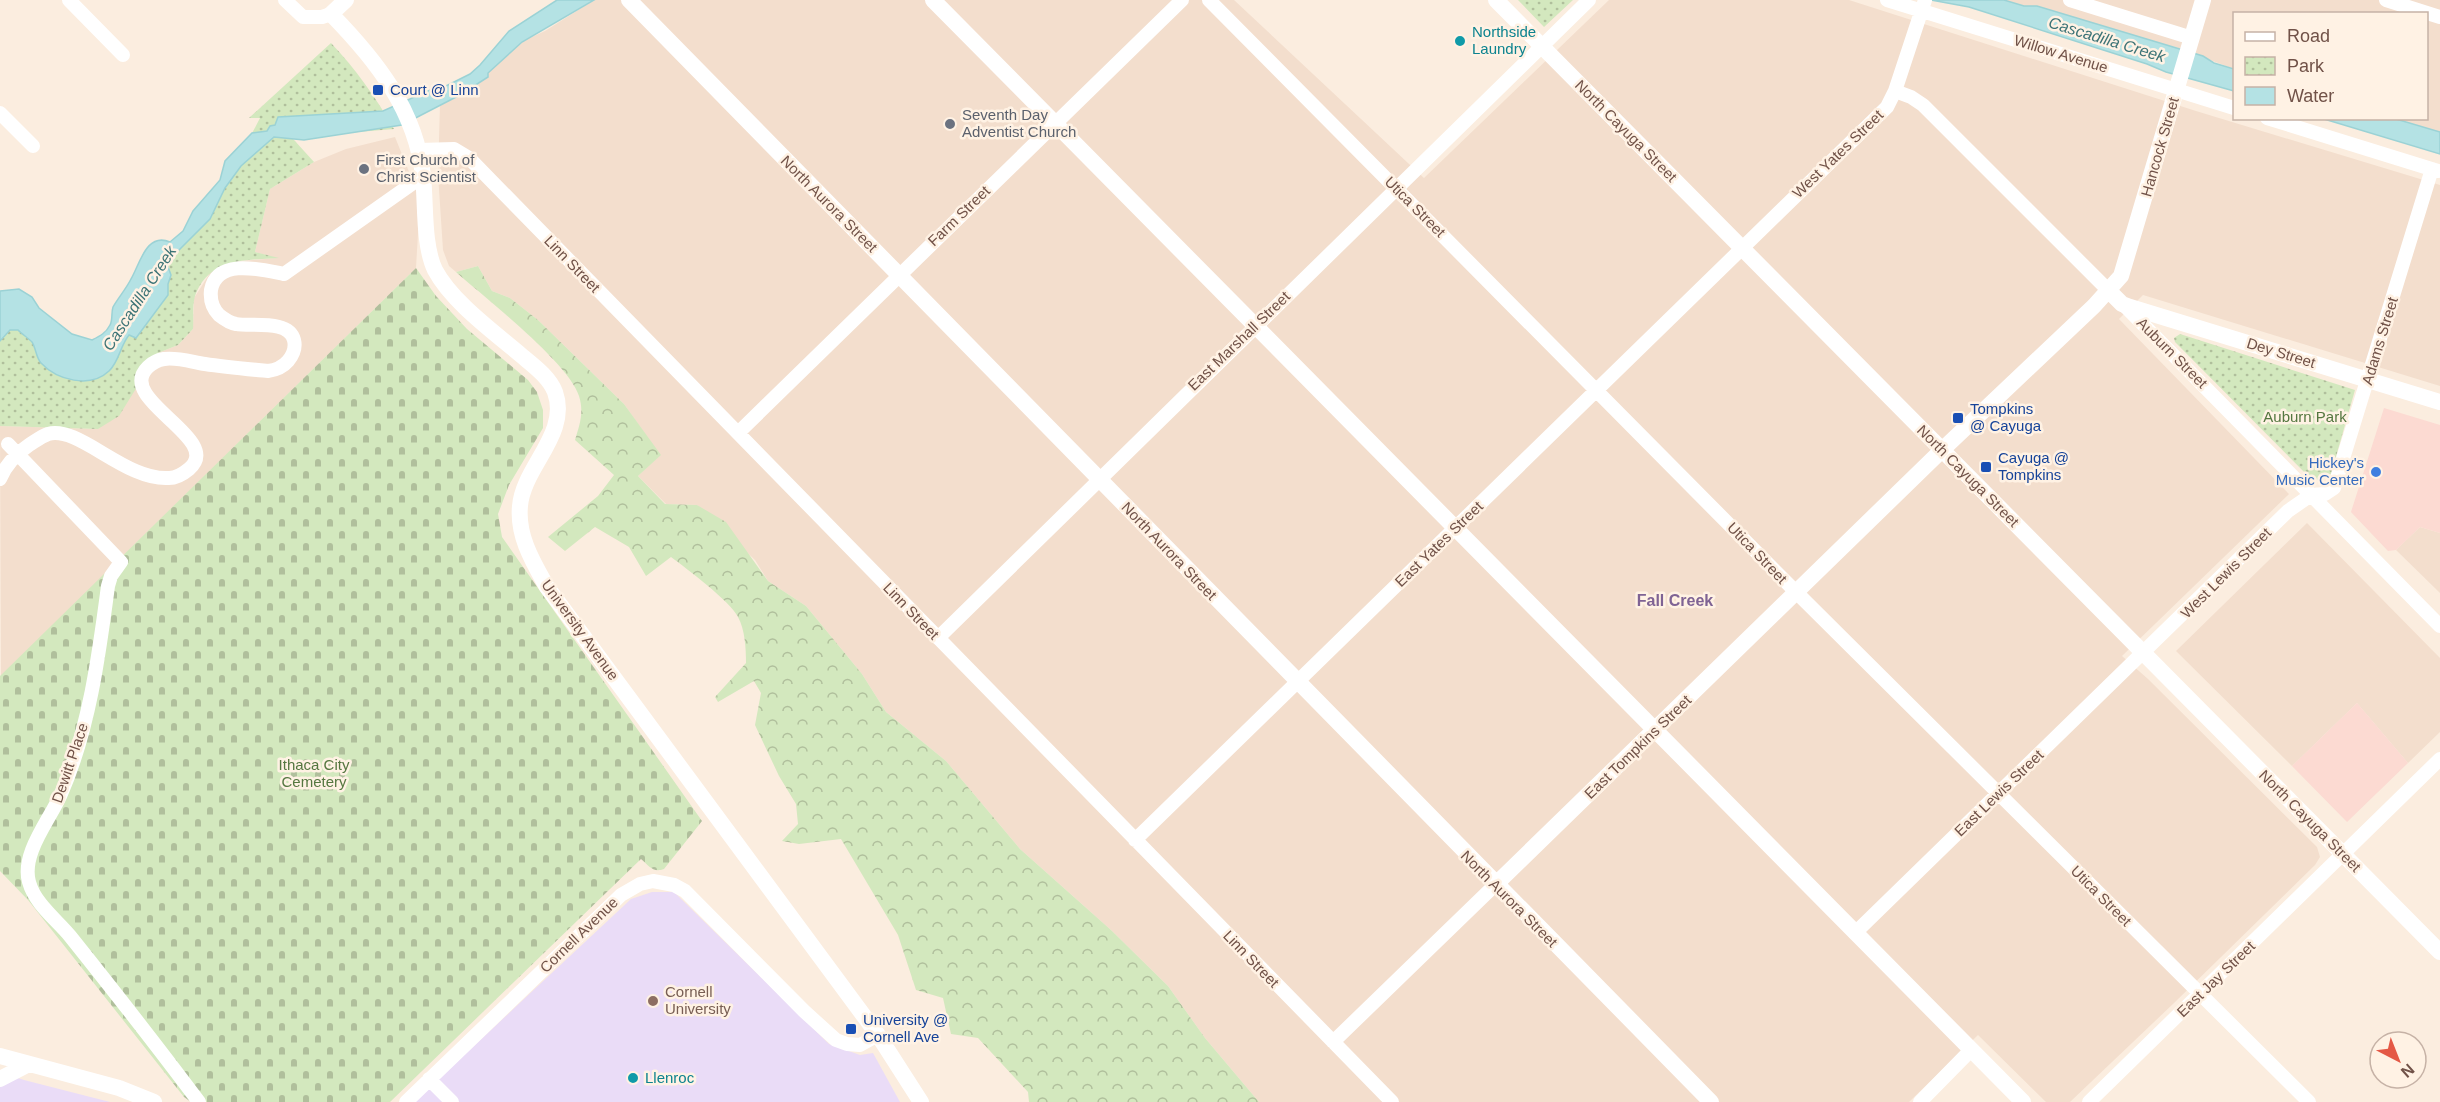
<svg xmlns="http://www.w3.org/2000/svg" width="2440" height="1102" font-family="Arial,sans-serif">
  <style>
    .residential { fill: #f3decd }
    .commercial { fill: #fcdad2 }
    .education { fill: #eadcf7 }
    .forest { fill: url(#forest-crowns) }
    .cemetery { fill: url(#cemetery-stones) }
    .park { fill: url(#park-dots) }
    .water { fill: #b4e2e4; stroke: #9bd2d5; stroke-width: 1.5 }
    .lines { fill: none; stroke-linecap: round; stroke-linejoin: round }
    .minor { stroke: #fff; stroke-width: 14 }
    .tertiary { stroke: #fff; stroke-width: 16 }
    .culture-dot { fill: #0f9aa8; stroke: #fff2e4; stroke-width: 2 }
    .transit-dot { fill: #1a4fb4; stroke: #fff2e4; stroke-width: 2 }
    .worship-dot { fill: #6b7280; stroke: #fff2e4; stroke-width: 2 }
    .shop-dot { fill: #3f7fe0; stroke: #fff2e4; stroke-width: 2 }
    .education-dot { fill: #8d6e63; stroke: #fff2e4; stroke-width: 2 }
    .labels { text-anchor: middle; stroke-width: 5; stroke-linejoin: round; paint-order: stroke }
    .culture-label { font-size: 15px; fill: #0d838f; stroke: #fff2e4; text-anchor: start }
    .street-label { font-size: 15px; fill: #715248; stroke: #fff2e4 }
    .transit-label { font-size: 15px; fill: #164399; stroke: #fff2e4; text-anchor: start }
    .worship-label { font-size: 15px; fill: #5b616d; stroke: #fff2e4; text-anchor: start }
    .park-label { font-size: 15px; fill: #557740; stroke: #fff2e4 }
    .shop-label { font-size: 15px; fill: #366cbe; stroke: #fff2e4; text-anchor: end }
    .education-label { font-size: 15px; fill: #785e54; stroke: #fff2e4; text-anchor: start }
    .water-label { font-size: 16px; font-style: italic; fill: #3c7376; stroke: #fff2e4 }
    .neighbourhood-label { font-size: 16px; font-weight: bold; fill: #7f6394; stroke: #fff2e4 }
  </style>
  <defs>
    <pattern id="forest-crowns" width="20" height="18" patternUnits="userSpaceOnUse" patternTransform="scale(1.5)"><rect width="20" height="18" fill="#d3e8be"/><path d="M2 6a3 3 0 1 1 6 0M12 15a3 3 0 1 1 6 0" fill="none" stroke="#b0bf9c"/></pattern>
    <pattern id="cemetery-stones" width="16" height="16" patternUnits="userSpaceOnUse" patternTransform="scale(1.5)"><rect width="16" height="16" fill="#d3e8be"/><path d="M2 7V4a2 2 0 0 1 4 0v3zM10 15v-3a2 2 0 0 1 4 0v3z" fill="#b0bf9c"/></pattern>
    <pattern id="park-dots" width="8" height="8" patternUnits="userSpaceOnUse" patternTransform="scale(1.5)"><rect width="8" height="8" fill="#d3e8be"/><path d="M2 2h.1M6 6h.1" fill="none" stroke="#b0bf9c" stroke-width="1.8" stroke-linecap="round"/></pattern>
  </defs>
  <rect width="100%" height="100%" fill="#fbeddf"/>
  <path class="residential" d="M594,0H1234L1424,178L1609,0H1849L2196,111L2440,185V386L2143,295L2119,319L2289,494L2122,656L2148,679L2317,847L2320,857L2315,865L2174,1003L2070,1102H2046L1978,1035L1909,1102H1259L1205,1038L1168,986L1111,930L1020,849L946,761L886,712L862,674L806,606L768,581L755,560L697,505L666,504L638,476L660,455L624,404L538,320L510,298L492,291L478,266L456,272L449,266L443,250L438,174L440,105L460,95L525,40L545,31Z
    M2004,0H2440V132L2396,119L2426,118V14H2234V69L2176,47L2153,43L2037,6H2024Z
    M395,137L420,199L416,268L1,676L0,426L98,429L141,372L158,353L178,345L193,329L194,298L212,270L232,262L276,258L255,252L270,189L314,162L346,149Z
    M2307,523L2440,658V732L2408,763L2357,703L2292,766L2176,651Z
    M2420,527L2440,533V593L2396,550Z"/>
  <path class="commercial" d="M2384,408L2440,425V533L2420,527L2396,550L2388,551L2351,512Z
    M2357,703L2408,763L2347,822L2292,766Z"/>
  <path class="education" d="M652,892H674L829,1044L860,1055L873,1053L900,1102H414L631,899Z
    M0,1072L24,1080L110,1102H0Z"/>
  <path class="forest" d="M478,266L492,291L510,298L538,320L624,404L661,455L638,476L665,504L697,505L726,522L768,581L806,606L862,674L886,712L946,761L1020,849L1111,930L1168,986L1205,1038L1259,1102H1029L1028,1092L978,1038L951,1034L943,998L916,990L898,935L841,839L799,844L782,841L798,824L796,804L779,776L755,725L761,693L754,681L718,702L715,697L746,663C746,648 745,630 738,617C730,601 687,569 671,557L646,576L629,547L595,527L565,551L548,537L598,496L614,475L575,440C580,424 584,412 579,396C569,363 484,297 456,272Z"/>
  <path class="cemetery" d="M416,268L436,296L467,329L528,380L537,392L543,410V428L509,485L498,514L502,537L702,821L664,869C653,873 649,866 641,859L390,1102H191L184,1097L28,900L0,871V676Z"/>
  <path class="park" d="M1518,0H1573L1544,27Z
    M331,43C355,68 377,99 394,129L323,135L285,130L314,162L270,189L255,252L279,258C245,260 209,258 195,296C192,306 194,319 193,329L178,345L158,353L119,416L98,429L0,426V305L91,360C150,282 216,206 260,118H249Z
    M2180,334L2355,390L2331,474L2321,481L2310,478L2175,342L2174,338Z"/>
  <path class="water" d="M557,0H594L522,42L488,73V77L460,95L402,125L304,140L274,137L241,166L225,188L210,219L170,259L167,264L171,275L168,284V295L136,338L129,335C120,346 119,362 109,371C90,389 57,380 41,363C36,358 36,348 32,342C28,338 22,334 18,330H10L0,341V291L19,289L32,297L39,308L72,334L92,340C100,336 106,333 110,325C113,320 111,313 113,307C118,298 126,289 131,279C140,264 146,232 170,242L183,231L193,211L220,180L225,161L252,133L267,131L270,126L275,125L278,117L383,111L430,90L440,89L470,74L480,65L509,31Z
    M1931,0H2004L2024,6H2037L2203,56L2214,63L2234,69V91L2166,72L2147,64L1969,7Z
    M2324,119H2396L2440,132V154Z"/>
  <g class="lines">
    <path class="minor" d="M69,0L123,55
      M285,0L303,17H322L331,14
      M1209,0L1796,592L2309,1102
      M1887,0L2234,108
      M2070,0L2192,38
      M2386,0L2440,17
      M1895,91L1911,97L1923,105L2109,291
      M0,113L33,146
      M2267,118L2438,171
      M419,150L454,149L469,158L1392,1102
      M2124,305L2440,626
      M738,433L1182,0
      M8,444L121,562L111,576L108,586C99,655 89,730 61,794C50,820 21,853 29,882C35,904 57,920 70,936C114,991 157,1046 199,1102
      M0,479C6,464 16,454 29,445C34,442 42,436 48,434C79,425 125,481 169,478C177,478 183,474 189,469C225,438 114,400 148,367C152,363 158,360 164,359C177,357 192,362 205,364C225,367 247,369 268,371C276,370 282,368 288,361C293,355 296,348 294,340C289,319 251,327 236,324C230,323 224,319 219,315C212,308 210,299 211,290C217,257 263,270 284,274L423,176
      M938,638L1589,0
      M1135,840L1887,107L1895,91L1925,0
      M1855,933L2288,511L2311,495L2325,494L2334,488L2432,169
      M1333,1042L1495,885
      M429,1079L452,1102
      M406,1102L621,895L640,884L653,881L674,885L685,891L804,1011L836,1040L847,1044L860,1045L878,1035
      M1920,1102L1971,1050
      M2089,1102L2440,759"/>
    <path class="tertiary" d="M346,0L331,14C376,60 416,110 423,176C426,204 423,245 435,270C452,302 494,332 522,356C534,366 549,377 555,392C570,434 523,467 520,506C517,536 533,562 547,587L878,1035L921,1102
      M629,0L1711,1102
      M933,0L2023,1102
      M1496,0L2440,952
      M2109,291L2122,304L2130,307L2440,402
      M1495,885L1942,450L2094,306L2121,276L2203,0
      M0,1056L119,1088L154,1102
      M0,1079L29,1064"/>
  </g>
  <g class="culture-dot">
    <circle cx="1460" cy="41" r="6"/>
    <circle cx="633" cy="1078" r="6"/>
  </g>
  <g class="transit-dot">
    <rect x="372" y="84" width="12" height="12" rx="3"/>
    <rect x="1952" y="412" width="12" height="12" rx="3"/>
    <rect x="1980" y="461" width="12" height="12" rx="3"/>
    <rect x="845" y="1023" width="12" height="12" rx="3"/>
  </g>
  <g class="worship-dot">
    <circle cx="950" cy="124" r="6"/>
    <circle cx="364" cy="169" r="6"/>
  </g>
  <circle class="shop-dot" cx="2376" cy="472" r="6"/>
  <circle class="education-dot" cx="653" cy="1001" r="6"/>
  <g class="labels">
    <g class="culture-label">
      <text x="1472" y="37">Northside<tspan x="1472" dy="17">Laundry</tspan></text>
      <text x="645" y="1083">Llenroc</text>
    </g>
    <g class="street-label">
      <text transform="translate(2061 54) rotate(17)" y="5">Willow Avenue</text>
      <text transform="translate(1626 131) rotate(45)" y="5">North Cayuga Street</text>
      <text transform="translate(2160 147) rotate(-74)" y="5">Hancock Street</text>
      <text transform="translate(1838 154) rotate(-44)" y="5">West Yates Street</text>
      <text transform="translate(829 204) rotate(45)" y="5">North Aurora Street</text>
      <text transform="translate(1415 207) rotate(45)" y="5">Utica Street</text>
      <text transform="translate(959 216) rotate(-44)" y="5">Farm Street</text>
      <text transform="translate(572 264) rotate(46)" y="5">Linn Street</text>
      <text transform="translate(1239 341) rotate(-44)" y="5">East Marshall Street</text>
      <text transform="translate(2380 341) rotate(-73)" y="5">Adams Street</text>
      <text transform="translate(2172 353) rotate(45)" y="5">Auburn Street</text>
      <text transform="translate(2281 353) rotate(17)" y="5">Dey Street</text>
      <text transform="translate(1968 476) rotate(45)" y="5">North Cayuga Street</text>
      <text transform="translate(1439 544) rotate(-44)" y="5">East Yates Street</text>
      <text transform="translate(1169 551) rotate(46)" y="5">North Aurora Street</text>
      <text transform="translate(1757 553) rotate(46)" y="5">Utica Street</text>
      <text transform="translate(2226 573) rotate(-45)" y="5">West Lewis Street</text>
      <text transform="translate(911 611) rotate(46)" y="5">Linn Street</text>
      <text transform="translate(580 630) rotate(54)" y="5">University Avenue</text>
      <text transform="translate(1638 747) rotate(-44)" y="5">East Tompkins Street</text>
      <text transform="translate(70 763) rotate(-71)" y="5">Dewitt Place</text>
      <text transform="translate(1999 793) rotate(-44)" y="5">East Lewis Street</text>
      <text transform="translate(2310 821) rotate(45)" y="5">North Cayuga Street</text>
      <text transform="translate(2101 896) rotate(45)" y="5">Utica Street</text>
      <text transform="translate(1509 899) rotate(45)" y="5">North Aurora Street</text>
      <text transform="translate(579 935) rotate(-44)" y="5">Cornell Avenue</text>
      <text transform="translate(1251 959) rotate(46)" y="5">Linn Street</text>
      <text transform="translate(2216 979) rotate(-44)" y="5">East Jay Street</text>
    </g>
    <g class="transit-label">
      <text x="390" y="95">Court @ Linn</text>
      <text x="1970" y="414">Tompkins<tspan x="1970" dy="17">@ Cayuga</tspan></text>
      <text x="1998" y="463">Cayuga @<tspan x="1998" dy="17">Tompkins</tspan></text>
      <text x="863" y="1025">University @<tspan x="863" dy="17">Cornell Ave</tspan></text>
    </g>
    <g class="worship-label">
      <text x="962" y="120">Seventh Day<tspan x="962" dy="17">Adventist Church</tspan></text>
      <text x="376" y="165">First Church of<tspan x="376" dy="17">Christ Scientist</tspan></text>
    </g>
    <g class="park-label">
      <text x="2305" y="422">Auburn Park</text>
      <text x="314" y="770">Ithaca City<tspan x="314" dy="17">Cemetery</tspan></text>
    </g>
    <g class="shop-label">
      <text x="2364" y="468">Hickey's<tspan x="2364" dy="17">Music Center</tspan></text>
    </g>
    <g class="education-label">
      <text x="665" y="997">Cornell<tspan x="665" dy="17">University</tspan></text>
    </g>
    <g class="water-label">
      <text transform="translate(2107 39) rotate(17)" y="6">Cascadilla Creek</text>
      <text transform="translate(139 298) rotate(-57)" y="6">Cascadilla Creek</text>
    </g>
    <g class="neighbourhood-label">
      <text x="1675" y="606">Fall Creek</text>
    </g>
  </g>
  <rect x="2233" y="12" width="195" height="108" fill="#fff2e4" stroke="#c6b2a6" stroke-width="1.5"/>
  <rect x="2245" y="32" width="30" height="9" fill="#ffffff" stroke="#c6b2a6" stroke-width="1.5"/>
  <text x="2287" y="42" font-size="18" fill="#715248">Road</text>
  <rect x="2245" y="57" width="30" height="18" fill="url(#park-dots)" stroke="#c6b2a6" stroke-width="1.5"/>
  <text x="2287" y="72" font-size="18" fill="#715248">Park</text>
  <rect x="2245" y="87" width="30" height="18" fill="#b4e2e4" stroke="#c6b2a6" stroke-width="1.5"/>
  <text x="2287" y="102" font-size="18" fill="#715248">Water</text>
  <g transform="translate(2398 1060) rotate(138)"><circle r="28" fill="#fff2e4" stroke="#c6b2a6" stroke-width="1.5"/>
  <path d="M0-4.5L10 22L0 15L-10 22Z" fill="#e45845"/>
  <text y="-9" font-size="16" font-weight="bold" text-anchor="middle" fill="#715248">N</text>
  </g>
</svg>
